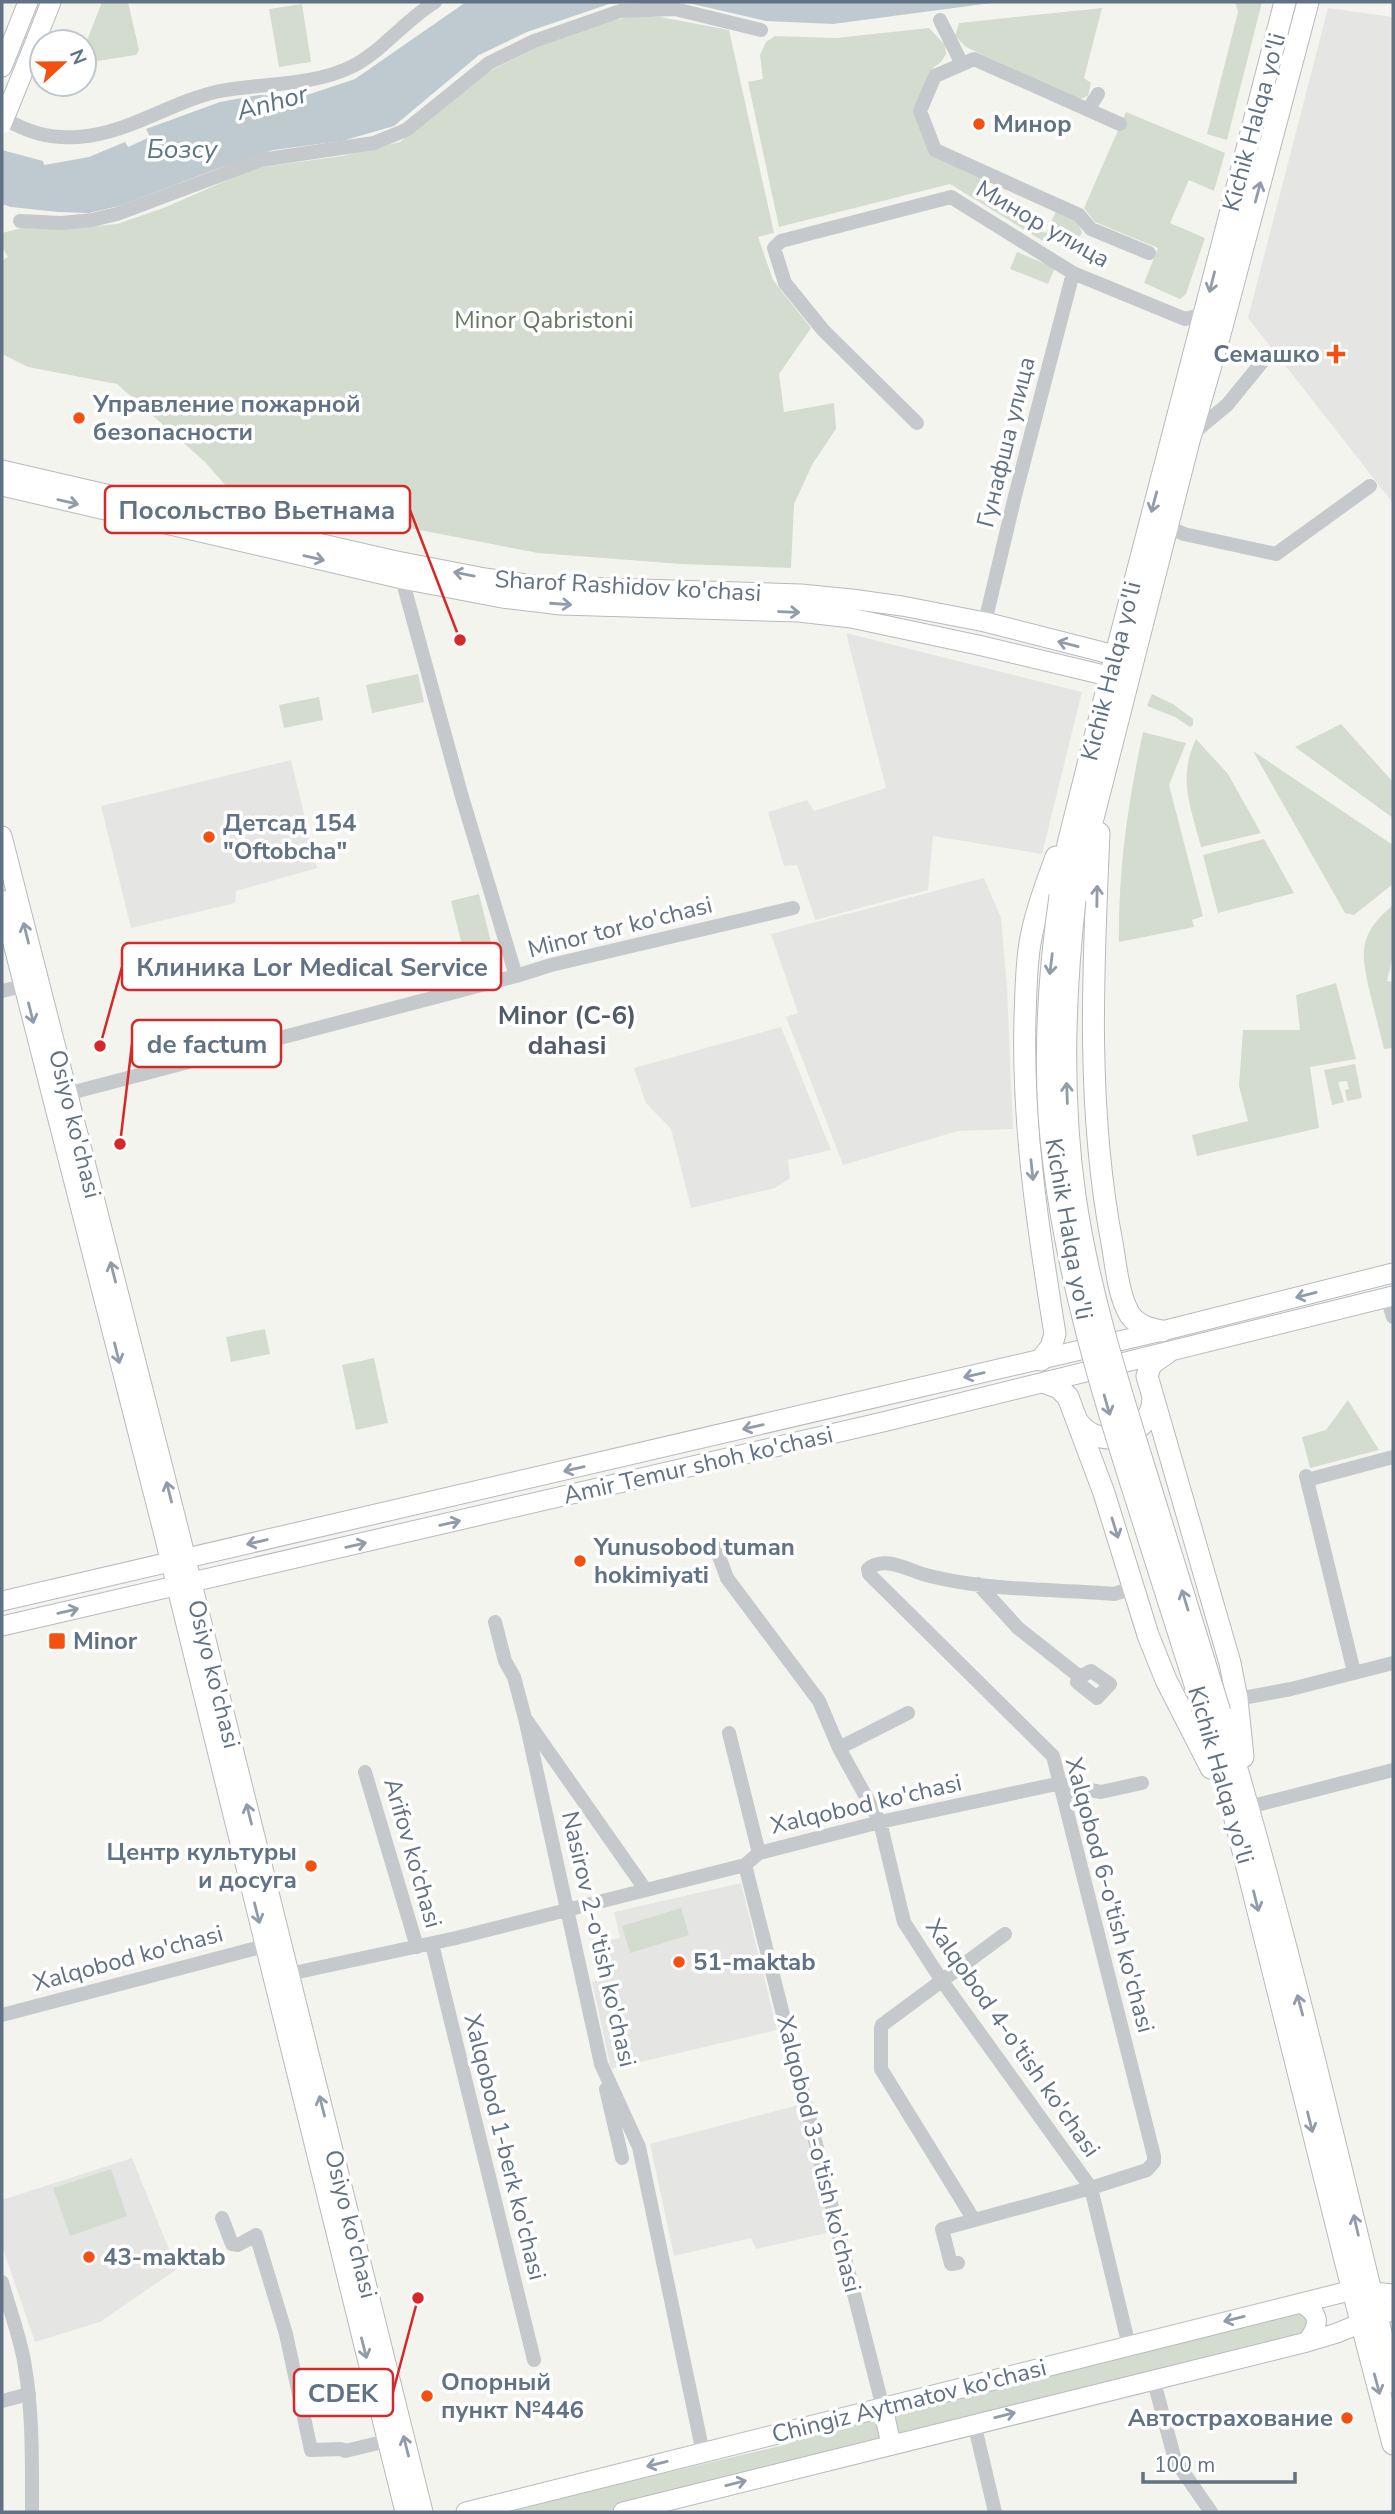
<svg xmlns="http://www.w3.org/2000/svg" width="1395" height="2514" font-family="'Nunito Sans',sans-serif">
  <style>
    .built { fill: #e5e6e3 }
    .green { fill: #d4dcd0 }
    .water { fill: #becacf }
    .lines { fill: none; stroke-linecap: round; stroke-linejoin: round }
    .major-casing { stroke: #b6babe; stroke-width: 21 }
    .highway-casing { stroke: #b7babd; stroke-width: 23 }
    .minor { stroke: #c6c9cc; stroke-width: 14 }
    .major { stroke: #fff; stroke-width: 19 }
    .highway { stroke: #fff; stroke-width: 21 }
    .major-bridge-casing { stroke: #b6babe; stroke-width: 21; stroke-linecap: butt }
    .highway-bridge-casing { stroke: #b7babd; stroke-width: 23; stroke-linecap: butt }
    .major-bridge { stroke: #fff; stroke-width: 19 }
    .highway-bridge { stroke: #fff; stroke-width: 21 }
    .oneway { stroke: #909ca9 }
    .poi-dot { fill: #f45010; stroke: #fff; stroke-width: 2.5 }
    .labels { text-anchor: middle; stroke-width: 7; stroke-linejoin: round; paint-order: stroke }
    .street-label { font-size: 24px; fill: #607284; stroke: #fff }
    .poi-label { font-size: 24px; font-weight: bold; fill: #607284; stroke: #fff; text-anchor: start }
    .park-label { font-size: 24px; fill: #647a60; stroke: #fff }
    .water-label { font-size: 26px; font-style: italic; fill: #5b7682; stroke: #fff }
    .neighbourhood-label { font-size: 26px; font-weight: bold; fill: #4f5c68; stroke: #fff }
    .leader { fill: none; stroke: #d62828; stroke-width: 2.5 }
    .callout-dot { fill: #d62828; stroke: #fff; stroke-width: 2.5 }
    .callout { fill: #fff; stroke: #d62828; stroke-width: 2.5 }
    .callout-label { font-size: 26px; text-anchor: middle; font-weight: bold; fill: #607284 }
  </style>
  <rect width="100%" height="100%" fill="#f4f4ef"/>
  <path class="built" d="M1328,8L1393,17V503L1248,318Z
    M846,633L1082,692L1042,854L933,836L928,890L815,920L797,865L784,866L768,812L807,800L814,811L886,788Z
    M291,760L317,868L236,891L235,903L131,928L101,806Z
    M984,878L1001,918L1007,988L1013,1129L958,1131L843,1165L786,1017L798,1013L771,934Z
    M781,1027L831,1150L788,1160L790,1178L775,1188L691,1208L671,1129L646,1103L634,1068Z
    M741,1883L777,2030L611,2069L592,1982L602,1979L593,1944L620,1938L614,1912Z
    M802,2104L831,2232L756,2249L751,2238L674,2256L650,2144Z
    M132,2158L177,2269L100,2322L35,2342L2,2246V2200Z"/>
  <path class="green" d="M102,2H128L139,50L136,55L84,63V48Z
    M1235,2H1262L1227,140L1207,134L1238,12Z
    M302,4L311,62L279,67L269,9Z
    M1102,8L1084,78L1091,83L1088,96L1078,100L966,47L955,36L959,23Z
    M628,17H660L729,30L774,233L758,237L773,280L811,328L779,374L784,412L834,403L836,429L813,463L794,504L791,568L681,564L538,553L233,494L205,462L117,384L28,367L2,354V261L8,257L2,247V233L22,228L66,229L117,224L166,207L255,168L342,156L400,142L490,71L539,46L603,23Z
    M929,28L945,45L946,54L941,62L934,67L914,109L932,154L984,177L974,197L1008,212L1007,215L1046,233L1057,209L1075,217L1082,232L1072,253L1063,249L1068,235L1052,228L1046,243L950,184L779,227L748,82L763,79L760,55L766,42L775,36L836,38Z
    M1126,112L1225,153L1214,191L1189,180L1170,223L1205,238L1186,294L1180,299L1144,283L1158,248L1095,222L1084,208Z
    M1017,252L1055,268L1048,284L1010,269Z
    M418,674L424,702L372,713L366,685Z
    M1152,694L1173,704L1193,719V725L1190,727L1175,717L1147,706Z
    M319,697L323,720L284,728L279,705Z
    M1341,724L1393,782V818L1295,747Z
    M1143,732L1186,743L1169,785L1203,916L1192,920L1194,927L1119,942C1118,870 1128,802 1143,732Z
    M1196,739L1228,774L1261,833L1201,847C1191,807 1177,779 1196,739Z
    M1253,751L1393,845V884L1354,915L1345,913Z
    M1264,839L1294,893L1218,913L1203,855Z
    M479,894L495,958L467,965L451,901Z
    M1393,905V955L1387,981L1393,982V1048L1384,1049C1379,1029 1374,1009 1369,989C1360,949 1360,933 1393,905Z
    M1336,983L1356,1059L1310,1067L1319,1128L1197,1156L1192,1135L1248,1121L1239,1086L1243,1030H1300L1296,995Z
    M1355,1064L1362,1098L1347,1101L1345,1090L1349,1089L1347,1081L1338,1082L1344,1102L1332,1105L1324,1070Z
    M265,1329L270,1354L231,1362L226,1337Z
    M374,1358L388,1423L356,1430L342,1365Z
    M1348,1400L1379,1450L1310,1468L1302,1437L1326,1430Z
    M681,1908L689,1935L630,1953L622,1926Z
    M111,2169L127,2216L70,2236L53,2188Z
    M1298,2311L1310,2319L1303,2334L899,2433L894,2413Z
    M879,2417L884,2437L604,2512H500L788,2444L803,2436Z"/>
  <path class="water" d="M466,2H655L609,4L527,32L479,55L394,126L342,141L273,150L214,170L119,206L89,213L58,212L11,207L2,204V150L43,161L44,165L89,157L125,142L128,147L150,137L146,129L220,102L259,95L301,97L355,79Z
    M684,2H999L833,24L766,21Z"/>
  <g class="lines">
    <defs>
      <path id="major" d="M36,40L51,2
        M2,67L28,2
        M2,470L392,560L485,578L541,586L801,594L851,599L902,606L985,622L1130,659
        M2,486L402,579L502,598L561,605L799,612L851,618L978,645L1125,680
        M2,836L177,1523L423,2512
        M2,900L162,1527L405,2512
        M2,1601L1162,1331L1393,1273
        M2,1626L887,1421L1393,1296
        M1301,2303C1321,2314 1320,2325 1307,2342
        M883,2408L891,2444
        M466,2512L1353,2290L1393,2294
        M623,2512L1307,2342L1337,2333L1393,2310"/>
      <path id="highway" d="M1099,833C1093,969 1086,1108 1112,1243C1116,1265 1118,1295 1130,1315C1138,1326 1150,1329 1162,1331
        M1060,896L1068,844L1110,677L1285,2
        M1075,900L1086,846L1189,441L1220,334L1308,2
        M1167,1353L1151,1364L1147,1376L1230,1663L1237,1699L1243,1757
        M1041,1360L1051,1347L1055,1334C1038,1229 1022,1124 1025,1017C1026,992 1026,967 1030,943C1035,913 1046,885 1056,857
        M1046,1383L1059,1388L1068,1397L1104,1493L1148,1635L1166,1680L1211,1768
        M1078,1422C1101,1453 1152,1436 1153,1398
        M1220,1712C1287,1932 1338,2158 1393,2382
        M1205,1716L1233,1811L1346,2264L1393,2444"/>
    </defs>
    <use href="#major" class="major-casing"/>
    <use href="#highway" class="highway-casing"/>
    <path class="minor" d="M940,20L962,64
      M1088,110L1098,94
      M2,118C28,132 48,139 78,137C128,134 172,101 220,91C262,83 312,86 351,67C383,51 405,20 435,2
      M1120,124L974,59L935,76L920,111L935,150L1079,215L1091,229L1149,253
      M20,221L61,223L92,220L117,214L261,160L374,143L406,130L489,63L534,41L620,11L675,9L761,30
      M917,423L823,330L785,283L774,248L781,241L951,197L1073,273L1185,319L1204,314
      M1191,435L1227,405L1267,356
      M1168,527L1184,534L1276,554L1370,486
      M402,579L462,797L516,976
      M985,622L1015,496L1073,273
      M2,991L31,984
      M59,1096L516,976L551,965L793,908
      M1387,1298L1393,1317
      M1306,1476L1354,1672
      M1307,1480L1393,1457
      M716,1548L727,1578L819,1701L839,1748L880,1822L904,1922L942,1981L1091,2188L1129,2346
      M978,1584L1018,1628L1080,1677
      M495,1622L505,1661L514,1677L525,1718L645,1889
      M1091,1671L1110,1684L1097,1698L1077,1682L1080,1677Z
      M1237,1699L1291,1689L1393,1663
      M525,1718L601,2064L639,2147L703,2453
      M729,1733L759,1853
      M839,1748L908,1713
      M365,1772L417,1947
      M1064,1793L1084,1789L1101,1792L1142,1783
      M1249,1807L1393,1770
      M745,1865L883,2408
      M432,1944L534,2360
      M289,1974L456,1938L745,1865L759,1853L880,1822L1061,1783
      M2,2015L265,1946
      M606,2089L622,2158
      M222,2218L232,2244L238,2245L256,2235L286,2334L311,2450L341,2449L345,2451L387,2441
      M974,2220L881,2069V2028L882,2025L1005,1934
      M958,2263L951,2264L942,2229L1091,2188L1147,2170L1154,2162V2156L1053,1756L869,1574L868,1569C885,1554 911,1572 930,1576C989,1591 1054,1589 1114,1594L1133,1588
      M2,2282C9,2308 19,2334 24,2361C33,2411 32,2461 32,2512
      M1153,2378L1175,2460L1211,2512
      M2,2401L29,2394
      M974,2423L995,2512"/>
    <use href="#major" class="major"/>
    <use href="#highway" class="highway"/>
    <defs>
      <path id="major-bridge" d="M2,124L36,40"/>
      <path id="highway-bridge" d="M1060,896C1047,986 1042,1075 1054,1165C1068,1279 1101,1390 1136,1499C1159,1571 1182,1643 1205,1716
        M1075,900C1064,998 1061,1098 1075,1196C1088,1287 1116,1376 1143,1463C1168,1546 1194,1629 1220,1712"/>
    </defs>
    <use href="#major-bridge" class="major-bridge-casing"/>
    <use href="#highway-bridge" class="highway-bridge-casing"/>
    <use href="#major-bridge" class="major-bridge"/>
    <use href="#highway-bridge" class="highway-bridge"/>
  </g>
  <defs><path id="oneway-shaft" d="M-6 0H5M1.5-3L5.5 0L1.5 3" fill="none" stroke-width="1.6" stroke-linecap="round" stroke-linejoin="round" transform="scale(1.75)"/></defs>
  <g class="oneway">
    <use href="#oneway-shaft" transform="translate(1258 192) rotate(-75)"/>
    <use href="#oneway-shaft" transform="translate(1212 282) rotate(104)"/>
    <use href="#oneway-shaft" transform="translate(68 502) rotate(13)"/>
    <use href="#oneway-shaft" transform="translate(1154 502) rotate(105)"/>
    <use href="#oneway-shaft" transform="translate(314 558) rotate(13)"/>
    <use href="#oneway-shaft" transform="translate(464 574) rotate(-169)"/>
    <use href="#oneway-shaft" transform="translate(561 604) rotate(4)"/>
    <use href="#oneway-shaft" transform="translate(789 612) rotate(2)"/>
    <use href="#oneway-shaft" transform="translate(1068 644) rotate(-165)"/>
    <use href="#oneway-shaft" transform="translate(1097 896) rotate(-89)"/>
    <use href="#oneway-shaft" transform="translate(26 933) rotate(-104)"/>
    <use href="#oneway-shaft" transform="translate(1051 964) rotate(97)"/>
    <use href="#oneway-shaft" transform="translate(31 1013) rotate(76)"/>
    <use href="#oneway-shaft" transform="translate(1067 1093) rotate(-92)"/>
    <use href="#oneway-shaft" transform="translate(1032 1170) rotate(84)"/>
    <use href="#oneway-shaft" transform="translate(113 1272) rotate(-104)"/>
    <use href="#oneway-shaft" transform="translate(1306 1295) rotate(166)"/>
    <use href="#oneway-shaft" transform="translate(117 1353) rotate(76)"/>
    <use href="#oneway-shaft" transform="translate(974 1375) rotate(167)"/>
    <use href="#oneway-shaft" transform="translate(1107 1405) rotate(74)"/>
    <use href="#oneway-shaft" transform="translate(753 1427) rotate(167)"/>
    <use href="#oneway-shaft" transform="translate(574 1469) rotate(167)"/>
    <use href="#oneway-shaft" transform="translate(169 1492) rotate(-104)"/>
    <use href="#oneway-shaft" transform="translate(450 1523) rotate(-13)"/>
    <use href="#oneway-shaft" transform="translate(1115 1528) rotate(73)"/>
    <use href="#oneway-shaft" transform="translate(257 1542) rotate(167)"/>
    <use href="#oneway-shaft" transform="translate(356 1545) rotate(-13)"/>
    <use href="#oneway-shaft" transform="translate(1185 1600) rotate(-107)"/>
    <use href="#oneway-shaft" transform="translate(68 1611) rotate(-13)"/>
    <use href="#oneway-shaft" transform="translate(249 1814) rotate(-104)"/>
    <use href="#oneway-shaft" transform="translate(1256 1901) rotate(76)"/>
    <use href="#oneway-shaft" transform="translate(257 1913) rotate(76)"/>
    <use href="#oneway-shaft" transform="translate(1300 2005) rotate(-105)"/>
    <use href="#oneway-shaft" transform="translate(322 2106) rotate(-104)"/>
    <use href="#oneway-shaft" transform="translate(1310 2122) rotate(76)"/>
    <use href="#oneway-shaft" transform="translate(1356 2225) rotate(-103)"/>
    <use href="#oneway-shaft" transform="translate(1234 2319) rotate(166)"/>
    <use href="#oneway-shaft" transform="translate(364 2348) rotate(76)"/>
    <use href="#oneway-shaft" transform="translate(1377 2384) rotate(75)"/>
    <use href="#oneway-shaft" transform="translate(1005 2415) rotate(-14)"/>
    <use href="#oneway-shaft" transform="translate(406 2446) rotate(-104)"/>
    <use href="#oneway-shaft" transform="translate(657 2464) rotate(166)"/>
    <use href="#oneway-shaft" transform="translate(736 2483) rotate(-14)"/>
  </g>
  <g class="poi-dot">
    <circle cx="979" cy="124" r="7"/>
    <path d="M1332.5 343.5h7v7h7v7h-7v7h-7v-7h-7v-7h7z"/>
    <circle cx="79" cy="418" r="7"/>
    <circle cx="209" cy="837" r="7"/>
    <circle cx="580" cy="1561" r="7"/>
    <rect x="48" y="1632" width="18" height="18" rx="3.5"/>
    <circle cx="311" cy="1866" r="7"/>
    <circle cx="679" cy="1962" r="7"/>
    <circle cx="89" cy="2257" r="7"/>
    <circle cx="427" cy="2396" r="7"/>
    <circle cx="1347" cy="2418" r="7"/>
  </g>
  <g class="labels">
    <g class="street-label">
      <text transform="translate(1254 122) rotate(-75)" y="8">Kichik Halqa yo'li</text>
      <text transform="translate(1043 224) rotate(30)" y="8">Минор улица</text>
      <text transform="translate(1006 442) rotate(-76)" y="8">Гунафша улица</text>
      <text transform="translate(628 586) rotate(3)" y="8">Sharof Rashidov ko'chasi</text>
      <text transform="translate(1111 671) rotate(-76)" y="8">Kichik Halqa yo'li</text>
      <text transform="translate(620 927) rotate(-14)" y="8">Minor tor ko'chasi</text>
      <text transform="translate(75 1124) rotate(76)" y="8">Osiyo ko'chasi</text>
      <text transform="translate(1069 1229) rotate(80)" y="8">Kichik Halqa yo'li</text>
      <text transform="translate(698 1465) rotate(-13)" y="8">Amir Temur shoh ko'chasi</text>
      <text transform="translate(214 1674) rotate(76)" y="8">Osiyo ko'chasi</text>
      <text transform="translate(1221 1775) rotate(74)" y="8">Kichik Halqa yo'li</text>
      <text transform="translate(866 1804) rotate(-13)" y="8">Xalqobod ko'chasi</text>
      <text transform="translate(413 1853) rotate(74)" y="8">Arifov ko‘chasi</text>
      <text transform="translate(1110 1895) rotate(75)" y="8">Xalqobod 6-o'tish ko'chasi</text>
      <text transform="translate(599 1939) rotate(77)" y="8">Nasirov 2-o'tish ko'chasi</text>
      <text transform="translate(128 1958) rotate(-15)" y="8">Xalqobod ko'chasi</text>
      <text transform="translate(1013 2038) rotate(55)" y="8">Xalqobod 4-o'tish ko'chasi</text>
      <text transform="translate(505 2147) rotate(76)" y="8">Xalqobod 1-berk ko'chasi</text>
      <text transform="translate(819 2154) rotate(76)" y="8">Xalqobod 3-o'tish ko'chasi</text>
      <text transform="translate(351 2224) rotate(76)" y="8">Osiyo ko'chasi</text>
      <text transform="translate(909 2401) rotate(-14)" y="8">Chingiz Aytmatov ko'chasi</text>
    </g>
    <g class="poi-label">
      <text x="993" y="132">Минор</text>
      <text x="1320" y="362" text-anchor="end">Семашко</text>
      <text x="93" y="412">Управление пожарной<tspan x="93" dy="28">безопасности</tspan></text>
      <text x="223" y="831">Детсад 154<tspan x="223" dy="28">"Oftobcha"</tspan></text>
      <text x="594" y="1555">Yunusobod tuman<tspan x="594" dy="28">hokimiyati</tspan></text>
      <text x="73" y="1649">Minor</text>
      <text x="297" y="1860" text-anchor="end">Центр культуры<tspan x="297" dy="28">и досуга</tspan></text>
      <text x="693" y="1970">51-maktab</text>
      <text x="103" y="2265">43-maktab</text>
      <text x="441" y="2390">Опорный<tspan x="441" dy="28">пункт №446</tspan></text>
      <text x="1333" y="2426" text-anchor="end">Автострахование</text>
    </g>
    <g class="park-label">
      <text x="544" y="328">Minor Qabristoni</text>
    </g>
    <g class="water-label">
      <text transform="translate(272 102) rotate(-15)" y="9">Anhor</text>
      <text x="182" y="158">Бозсу</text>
    </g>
    <g class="neighbourhood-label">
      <text x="567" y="1024">Minor (C-6)<tspan x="567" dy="30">dahasi</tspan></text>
    </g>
  </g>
  <path class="leader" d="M460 640L410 510M100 1046L122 967M120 1144L132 1044M418 2298L393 2392"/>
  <g class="callout-dot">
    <circle cx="460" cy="640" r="7"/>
    <circle cx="100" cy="1046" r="7"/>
    <circle cx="120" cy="1144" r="7"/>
    <circle cx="418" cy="2298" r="7"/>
  </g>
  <g class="callout">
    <rect x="105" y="486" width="305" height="47" rx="7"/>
    <rect x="122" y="943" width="379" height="47" rx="7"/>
    <rect x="132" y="1020" width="149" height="47" rx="7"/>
    <rect x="294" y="2369" width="99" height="47" rx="7"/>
  </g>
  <g class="callout-label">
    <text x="257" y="519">Посольство Вьетнама</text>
    <text x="312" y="976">Клиника Lor Medical Service</text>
    <text x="207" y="1053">de factum</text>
    <text x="343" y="2402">CDEK</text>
  </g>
  <rect width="1395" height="2514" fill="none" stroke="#607284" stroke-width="7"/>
  <g transform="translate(63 63) rotate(68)"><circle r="33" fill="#ffffff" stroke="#bfc7ce" stroke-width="2"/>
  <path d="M0-5L12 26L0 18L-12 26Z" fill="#f45010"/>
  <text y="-10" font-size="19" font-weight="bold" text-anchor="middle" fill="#607284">N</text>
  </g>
  <path d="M1143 2472v10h152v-10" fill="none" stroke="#607284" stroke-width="3.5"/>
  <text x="1154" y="2472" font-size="21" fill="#607284" stroke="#ffffff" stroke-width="5" paint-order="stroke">100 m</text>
</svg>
